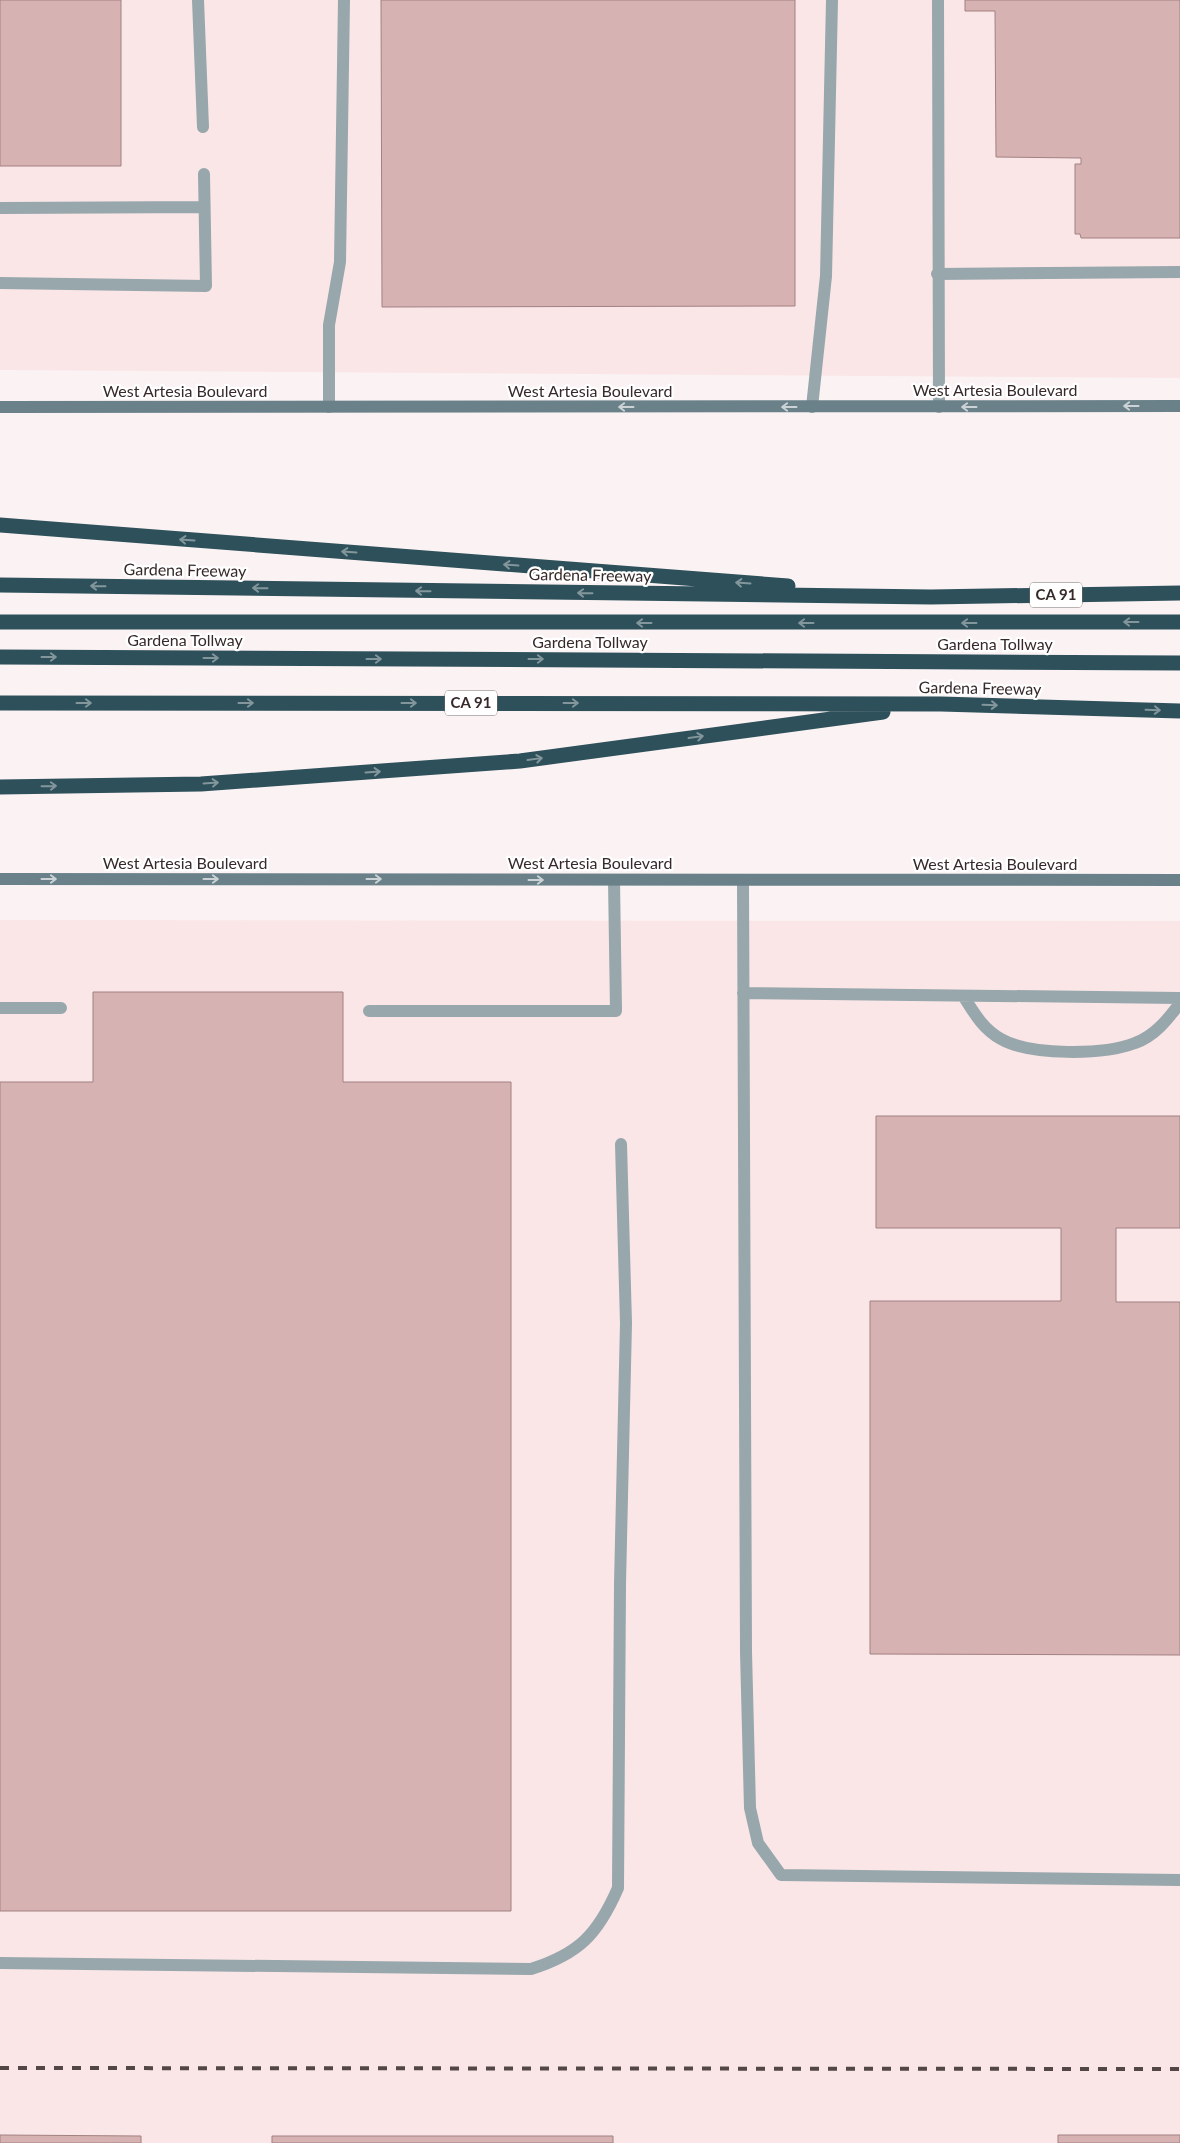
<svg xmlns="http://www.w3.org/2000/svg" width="1180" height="2143" font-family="Lato,sans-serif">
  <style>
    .built { fill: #fae6e7 }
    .building { fill: #d7b2b3; stroke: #a28081 }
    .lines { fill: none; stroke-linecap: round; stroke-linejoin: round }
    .lane { stroke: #97a7ac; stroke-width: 12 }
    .secondary { stroke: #6a8189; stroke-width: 12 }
    .highway { stroke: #2e505a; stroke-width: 15 }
    .rail { stroke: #534646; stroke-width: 4; stroke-dasharray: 9 9; stroke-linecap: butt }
    .oneway { stroke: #cbd3d6 }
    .oneway2 { stroke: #82969c }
    .labels { text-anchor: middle; stroke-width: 4.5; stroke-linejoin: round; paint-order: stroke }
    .shield { fill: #fff; stroke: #736969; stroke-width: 1 }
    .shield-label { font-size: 15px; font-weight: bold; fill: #372929 }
    .street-label { font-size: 16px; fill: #372929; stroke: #fff }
  </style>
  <rect width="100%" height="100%" fill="#fbf3f3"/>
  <path class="built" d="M0,0H1180V378L0,370Z
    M0,920L1180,921V2143H0Z"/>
  <path class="building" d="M0,0H121V166H0Z
    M381,0H795V306L382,307Z
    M965,0H1180V238H1081L1080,234H1075V164H1081V158L996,157L995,11H965Z
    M93,992H343V1082H511V1911H0V1082H93Z
    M876,1116H1180V1228H1116V1302H1180V1655L870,1654V1301H1061V1228H876Z
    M0,2135L141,2136V2143H0Z
    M1058,2135H1180V2143H1058Z
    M272,2136H613V2143H272Z"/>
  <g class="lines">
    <path class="lane" d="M198,0L203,127
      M938,0L939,407
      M0,208L204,207
      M937,274L1180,272
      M0,283L206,286L204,174
      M329,407V325L340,262L344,0
      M812,407L826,276L832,0
      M743,880L746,1652L750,1808L758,1843L781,1875L1180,1880
      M743,993L1180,998
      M964,997C974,1013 983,1029 1001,1039C1031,1056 1104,1055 1135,1043C1155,1036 1168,1019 1180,1003
      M0,1008H61
      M369,1011H616L614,880
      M0,1963L531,1969C579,1954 598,1934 618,1888L620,1584L626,1323L621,1144"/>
    <path class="secondary" d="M0,407L1180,406
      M0,879L1180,880"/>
    <path class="highway" d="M0,525L788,586
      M0,585L931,597L1180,593
      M0,622H1180
      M0,657L1180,663
      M0,703L941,704L1180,711
      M0,787L201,784L520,761L883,712"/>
    <path class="rail" d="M0,2068L1180,2069"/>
  </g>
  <defs><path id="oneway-shaft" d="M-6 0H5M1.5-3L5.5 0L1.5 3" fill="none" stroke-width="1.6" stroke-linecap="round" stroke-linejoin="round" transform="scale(1.25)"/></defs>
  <g class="oneway">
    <use href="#oneway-shaft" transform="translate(1131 406) rotate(180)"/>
    <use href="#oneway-shaft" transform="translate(626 407) rotate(180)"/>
    <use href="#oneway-shaft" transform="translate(789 407) rotate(180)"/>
    <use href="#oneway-shaft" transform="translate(969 407) rotate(180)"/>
    <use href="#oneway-shaft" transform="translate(49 879)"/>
    <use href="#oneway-shaft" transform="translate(211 879)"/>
    <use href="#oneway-shaft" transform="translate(374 879)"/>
    <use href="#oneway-shaft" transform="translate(536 880)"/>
  </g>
  <g class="oneway2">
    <use href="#oneway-shaft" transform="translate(187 540) rotate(-176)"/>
    <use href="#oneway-shaft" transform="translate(349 552) rotate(-176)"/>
    <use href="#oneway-shaft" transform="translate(511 565) rotate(-176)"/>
    <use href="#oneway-shaft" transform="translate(743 583) rotate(-176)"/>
    <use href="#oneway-shaft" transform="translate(98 586) rotate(-179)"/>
    <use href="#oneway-shaft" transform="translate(260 588) rotate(-179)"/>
    <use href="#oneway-shaft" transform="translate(423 591) rotate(-179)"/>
    <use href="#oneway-shaft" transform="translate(585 593) rotate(-179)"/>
    <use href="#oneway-shaft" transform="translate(1131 622) rotate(180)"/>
    <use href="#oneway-shaft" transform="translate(644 623) rotate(180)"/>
    <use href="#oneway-shaft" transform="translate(806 623) rotate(180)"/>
    <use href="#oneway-shaft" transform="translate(969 623) rotate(180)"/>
    <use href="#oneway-shaft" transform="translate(49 657)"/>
    <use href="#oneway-shaft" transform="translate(211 658)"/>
    <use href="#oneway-shaft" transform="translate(374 659)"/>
    <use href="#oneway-shaft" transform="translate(536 659)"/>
    <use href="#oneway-shaft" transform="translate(84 703)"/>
    <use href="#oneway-shaft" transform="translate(246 703)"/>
    <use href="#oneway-shaft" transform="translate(409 703)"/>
    <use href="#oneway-shaft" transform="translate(571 703)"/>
    <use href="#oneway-shaft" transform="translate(990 705) rotate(2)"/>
    <use href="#oneway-shaft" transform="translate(1153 710) rotate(2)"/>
    <use href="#oneway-shaft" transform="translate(696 737) rotate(-8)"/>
    <use href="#oneway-shaft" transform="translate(535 759) rotate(-8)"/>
    <use href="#oneway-shaft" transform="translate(373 772) rotate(-4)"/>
    <use href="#oneway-shaft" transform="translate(211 783) rotate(-4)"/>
    <use href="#oneway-shaft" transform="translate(49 786) rotate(-1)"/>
  </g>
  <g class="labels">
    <g class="shield">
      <rect x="1030" y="582.5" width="52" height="25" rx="4"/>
      <rect x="445" y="690.5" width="52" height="25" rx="4"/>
    </g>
    <g class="shield-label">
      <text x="1056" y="600">CA 91</text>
      <text x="471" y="708">CA 91</text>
    </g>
    <g class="street-label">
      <text x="995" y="396">West Artesia Boulevard</text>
      <text x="185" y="397">West Artesia Boulevard</text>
      <text x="590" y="397">West Artesia Boulevard</text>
      <text transform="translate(185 570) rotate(1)" y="6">Gardena Freeway</text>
      <text transform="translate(590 575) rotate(1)" y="6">Gardena Freeway</text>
      <text x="185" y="646">Gardena Tollway</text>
      <text x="590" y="648">Gardena Tollway</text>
      <text x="995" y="650">Gardena Tollway</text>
      <text transform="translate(980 688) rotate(1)" y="6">Gardena Freeway</text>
      <text x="185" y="869">West Artesia Boulevard</text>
      <text x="590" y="869">West Artesia Boulevard</text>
      <text x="995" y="870">West Artesia Boulevard</text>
    </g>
  </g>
</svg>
